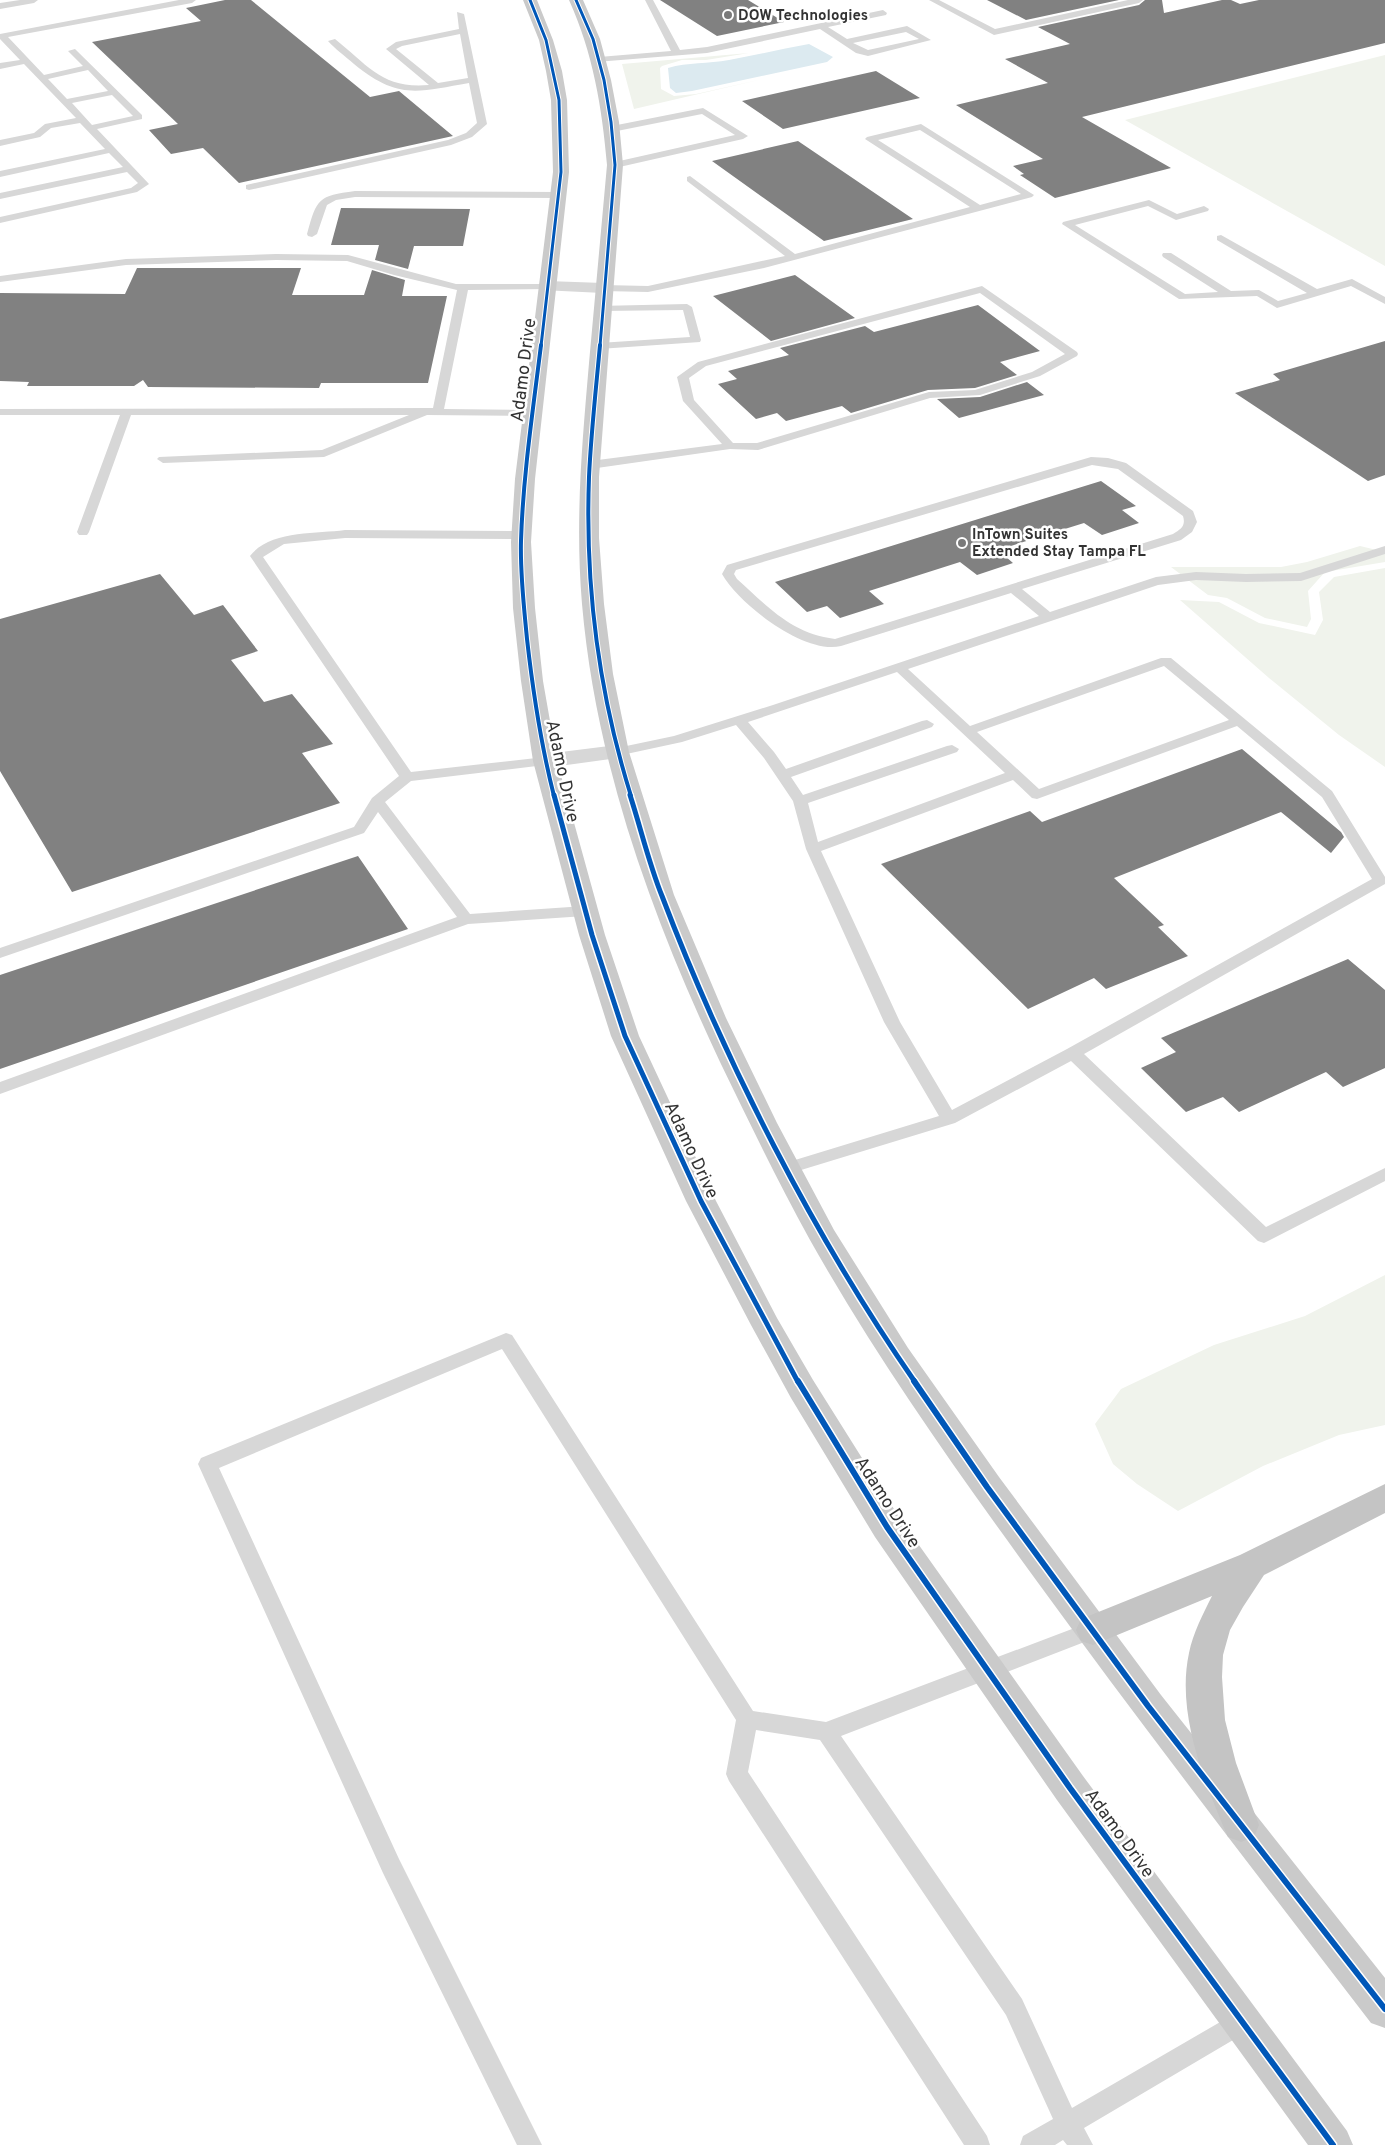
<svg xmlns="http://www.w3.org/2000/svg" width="1385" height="2145" font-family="Overpass,sans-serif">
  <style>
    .green { fill: #f0f3ec }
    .water { fill: #dceaf0 }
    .building { fill: #818181 }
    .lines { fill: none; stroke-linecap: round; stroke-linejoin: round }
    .lane { fill: #d7d7d7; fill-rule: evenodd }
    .street { fill: #d7d7d7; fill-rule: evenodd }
    .primary { fill: #cacaca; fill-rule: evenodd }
    .highway { fill: #c4c4c4; fill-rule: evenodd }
    .cycleway-far3-casing { stroke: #fff; stroke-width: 5 }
    .cycleway-far2-casing { stroke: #fff; stroke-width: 6 }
    .cycleway-far1-casing { stroke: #fff; stroke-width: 8 }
    .cycleway-casing { stroke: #fff; stroke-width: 9 }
    .cycleway-far3 { stroke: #0057b8; stroke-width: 3 }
    .cycleway-far2 { stroke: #0057b8; stroke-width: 4 }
    .cycleway-far1 { stroke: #0057b8; stroke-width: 5 }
    .cycleway { stroke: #0057b8; stroke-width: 6 }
    .poi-dot { fill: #7a7a7a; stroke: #fff; stroke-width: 2 }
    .labels { text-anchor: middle; stroke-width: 5; stroke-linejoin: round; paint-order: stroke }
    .far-poi-label { font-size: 15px; font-weight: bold; fill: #333; stroke: #fff; text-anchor: start }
    .street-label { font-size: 18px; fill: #333; stroke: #fff }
  </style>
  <rect width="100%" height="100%" fill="#fff"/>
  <path class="green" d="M749,53L706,60H682L662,66L660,68L661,89L674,96L696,94L772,77L634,109L622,64Z
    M1385,55V266L1125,120Z
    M1360,546L1385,552V562L1325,572L1308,591L1311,619L1307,627L1265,618L1227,598L1208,595L1171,567H1281L1307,562Z
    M1385,568V767L1339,735L1269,678L1180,600L1219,602L1259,623L1315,635L1323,620L1319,592L1334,577Z
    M1385,1275V1425L1339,1435L1263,1466L1178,1511L1137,1484L1113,1464L1095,1424L1121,1389L1214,1345L1305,1316Z"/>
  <path class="water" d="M809,44L833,57L827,62L692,91L676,93L670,88L668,68C688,62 708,64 729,60C756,55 782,49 809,44Z"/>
  <path class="building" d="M225,0H251L370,97L399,91L453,136L239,183L203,148L171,154L149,130L178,124L92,42L201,21L186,8Z
    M660,0H748L784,22L717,36Z
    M987,0H1119L1026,20Z
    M1145,0H1162L1164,13L1222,0H1231L1240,4L1259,0H1385V43L1082,117L1171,168L1055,198L1020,175L1024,174L1013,166L1043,159L956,105L1048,83L1005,59L1070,44L1038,27L1139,5Z
    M876,71L920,98L783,129L742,101Z
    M798,141L913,219L824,241L712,161Z
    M341,208L470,209L463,246H414L408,269L375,260L379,245H331Z
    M137,268H301L292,295H364L372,270L405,280L402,296H447L428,383H321L319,388L148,387L143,380L134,386H27L29,382L0,381V293L125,294Z
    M795,275L855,318L771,341L713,296Z
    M978,305L1040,351L1000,362L1017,375L975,388L928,390L851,413L842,406L786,421L777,413L756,419L718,384L737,379L728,371L789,355L780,348L865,326L874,332Z
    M1385,341V475L1368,481L1235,393L1280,380L1273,374Z
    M1027,382L1044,395L959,418L937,399L980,397Z
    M1101,481L1136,506L1122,510L1139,523L1102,535L1084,523L998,550L1013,563L977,575L960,562L869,591L884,604L840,618L827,606L807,612L775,582Z
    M160,574L194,615L223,605L258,651L231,660L264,702L292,694L333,744L302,753L340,803L72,892L0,771V619Z
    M1242,749L1341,832L1344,837L1331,853L1281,812L1114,878L1164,925L1158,927L1188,956L1106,989L1094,978L1028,1009L881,864L1030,811L1042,822Z
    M358,856L408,929L0,1069V975Z
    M1348,959L1385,990V1068L1343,1087L1326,1072L1239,1112L1223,1097L1186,1112L1141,1068L1176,1052L1161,1038Z"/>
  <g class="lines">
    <path class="lane" d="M20,0H38L34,3L0,9V3Z
      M179,0H196L192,3L8,37L44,75L83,66L68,51L75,49L142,115V119L97,129L149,184L137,192L0,223V217L131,188L138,183L127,172L0,199V193L123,167L109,153L0,177V171L105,149L80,123L51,128L40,137L0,146V140L34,133L45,124L76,118L24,64L0,69V63L20,60L0,39V34ZM88,70L108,91L67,99L48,79ZM112,95L133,116L92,125L72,103Z
      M645,0H653L680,50L707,47L883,10L887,13L886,15L828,27L847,39L907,26L931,40L868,56L856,53L820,29L707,53L596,62V58L599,57L671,51ZM906,32L919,39L868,50L853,43Z
      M929,0H939L995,29L1128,0H1143L1139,3L994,35Z
      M457,12L464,14L487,124L472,137L451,145L249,190L246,189V185L448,140L466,133L477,123L469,83C417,92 398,100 354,64C345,56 335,49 328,41L335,39C369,66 382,89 429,85L386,49L396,42L459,29ZM460,34L468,78L438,83L396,49L402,46Z
      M703,108L748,136L743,139L615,168L610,165L615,162L735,135L702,114L612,132L607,129L612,126Z
      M921,124L1034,195L1032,197L764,268L648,292L603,291L598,288L603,285L648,286L785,256L687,181V177L690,176L795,254L970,207L865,139L867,137ZM920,130L1021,194L980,205L878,140Z
      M355,191L558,192L563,195L558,198L355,197L336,200L327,205L317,234L312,237L308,236L307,234C317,198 318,196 355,191Z
      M1149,200L1177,214L1204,206L1209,209L1208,211L1176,220L1148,206L1075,225L1185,294L1218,292L1163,257L1162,255L1163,253H1171L1231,291L1259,290L1278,301L1307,293L1217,240V236L1221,235L1317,289L1352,279L1385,297V304L1351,286L1277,308L1257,296L1179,299L1062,224L1063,222Z
      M276,254L348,255L456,284H551L552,286L551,288L547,289L468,290L444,409L532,410L538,413L532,416L427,415L324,457L163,463L157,459L159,457L322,450L409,415H131L89,532L87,535H79L77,532L120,415H0V409L433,408L457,290L394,275L347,261L276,260L126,265L0,282V276L126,259Z
      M982,286L1077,352L1078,354L1077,356L1040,376L980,395L930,398L758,450L730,449L590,469L584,465L590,461L722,444L683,401L677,377L698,362ZM980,293L1065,354L1032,372L975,390L929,392L757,443H733L694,400L689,378L706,366Z
      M687,304L692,307L701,340L700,342L599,349L594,346L599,343L690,337L683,310L602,311L598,310L597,308L598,306Z
      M1091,457L1108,458L1126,463L1193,511L1197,522L1192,532L1181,540L1022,589L1050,612L1156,577L1196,572L1246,574L1300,573L1385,546V554L1301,581L1246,582L1196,580L1158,585L908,669L970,726L1161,658H1171L1332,791L1385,877V884L1084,1054L1266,1227L1385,1168V1181L1264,1243L1258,1241L1071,1061L955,1123L788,1174L782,1172L780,1168L782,1164L939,1116L884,1022L806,849L793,801L764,758L736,725L682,742L617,756L610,752L612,749L674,736L773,705L1039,616L1011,593L841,646C804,655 739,604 722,574L727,565ZM1092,465L1118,469L1183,516C1186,526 1181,529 1173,534L835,639C792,634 768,607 737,579L734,574L736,570ZM1164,666L1229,720L1039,789L977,732ZM897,672L1005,773L818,842L808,803L957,752L959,749L952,745L947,746L803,795L791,777L932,727L934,724L927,720L922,721L786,769L774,752L748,722ZM1237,726L1322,797L1372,879L1067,1049L952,1110L900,1022L821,851L1013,780L1032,798L1037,799Z
      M345,530L521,531L527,535L521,539L345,538L284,544L263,557L411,772L545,757L552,761L545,765L411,781L385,802L470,914L585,906L590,908L593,911L590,914L585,916L468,924L0,1094V1082L457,917L378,812L364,833L0,958V948L354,827L372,798L399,776L250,556C270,530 316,534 345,530Z
      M506,1333L512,1335L753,1711L826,1722L1093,1621L1100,1624L1103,1630L1100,1636L841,1736L1022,1999L1072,2108L1234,2014L1242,2010L1250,2014L1254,2022L1250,2030L1084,2128L1093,2145H1067L1063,2140L1055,2145H1020L1023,2136L1053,2119L1006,2015L820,1740L756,1730L748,1772L987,2136L990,2145H964L729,1781L726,1774L736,1720L502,1349L219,1468L399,1859L542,2145H517L383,1873L198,1464L201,1458Z"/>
    <path class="street" d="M547,281L603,283L609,284L612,288L609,292L603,293L541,290L538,286L541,282Z
      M617,745L625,747L629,752L625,757L545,768L537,766L533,761L537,756L545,754Z"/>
    <path class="primary" d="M523,0H537L553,40L562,71L567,100L569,172L535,479L531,542L535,608L543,681L557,761L605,935L639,1036L716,1201L777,1318L813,1380L899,1517L1083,1776L1347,2131L1353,2145H1308L1057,1800L875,1537L791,1398L751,1325L686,1201L611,1036L579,935L533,761L521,681L513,608L511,542L515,479L553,172L551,100L546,71L539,40Z
      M569,0H583L600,39L611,80L619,122L623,165L599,477V538L604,604L613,674L629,752L674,895L726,1018L777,1123L834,1230L908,1348L999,1477L1161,1695L1385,1978V2028L1371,2023C1258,1876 1145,1730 1036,1580C956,1470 877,1359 810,1240C778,1182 749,1122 720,1062C652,917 596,765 582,604C575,521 582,445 589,363C595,297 601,231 607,165C602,107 593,53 569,0Z"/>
    <path class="highway" d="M1385,1484V1513L1264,1575L1243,1607L1230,1630L1223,1655L1222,1677L1225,1720L1236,1763L1259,1825L1254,1837L1241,1842L1228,1837C1204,1782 1176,1713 1189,1653C1193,1633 1203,1614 1212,1596L1093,1645L1081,1641L1076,1630L1081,1619L1240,1555Z"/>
    <defs>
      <path id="cycleway-far3" d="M530,0L546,40L559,100L561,172L541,346
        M576,0L593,39L604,80L611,122L615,165L600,346"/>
      <path id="cycleway-far2" d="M541,345C533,410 523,476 521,541C520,574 524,607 527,639C533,692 541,745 554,796
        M600,345C596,389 591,433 589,477C585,584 599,694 631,796"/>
      <path id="cycleway-far1" d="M554,795L592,935L625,1036L701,1201L798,1382
        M630,795C641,829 649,864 662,896C725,1062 814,1236 915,1382"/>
      <path id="cycleway" d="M798,1381L887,1527L1070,1788L1333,2145
        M914,1381L987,1487L1148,1706L1385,2009"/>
    </defs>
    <use href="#cycleway-far3" class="cycleway-far3-casing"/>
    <use href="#cycleway-far2" class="cycleway-far2-casing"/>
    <use href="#cycleway-far1" class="cycleway-far1-casing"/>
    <use href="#cycleway" class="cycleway-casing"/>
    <use href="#cycleway-far3" class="cycleway-far3"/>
    <use href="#cycleway-far2" class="cycleway-far2"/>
    <use href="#cycleway-far1" class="cycleway-far1"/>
    <use href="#cycleway" class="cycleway"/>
  </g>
  <g class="poi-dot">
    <circle cx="728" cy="15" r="5"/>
    <circle cx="962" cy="543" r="5"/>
  </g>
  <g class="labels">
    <g class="far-poi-label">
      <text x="738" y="20">DOW Technologies</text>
      <text x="972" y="539">InTown Suites<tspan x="972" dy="17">Extended Stay Tampa FL</tspan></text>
    </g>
    <g class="street-label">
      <text transform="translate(523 370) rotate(-83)" y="6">Adamo Drive</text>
      <text transform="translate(563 771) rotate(78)" y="6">Adamo Drive</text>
      <text transform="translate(692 1150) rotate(65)" y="6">Adamo Drive</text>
      <text transform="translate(888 1502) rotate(57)" y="6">Adamo Drive</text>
      <text transform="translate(1120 1833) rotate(54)" y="6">Adamo Drive</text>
    </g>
  </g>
</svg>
